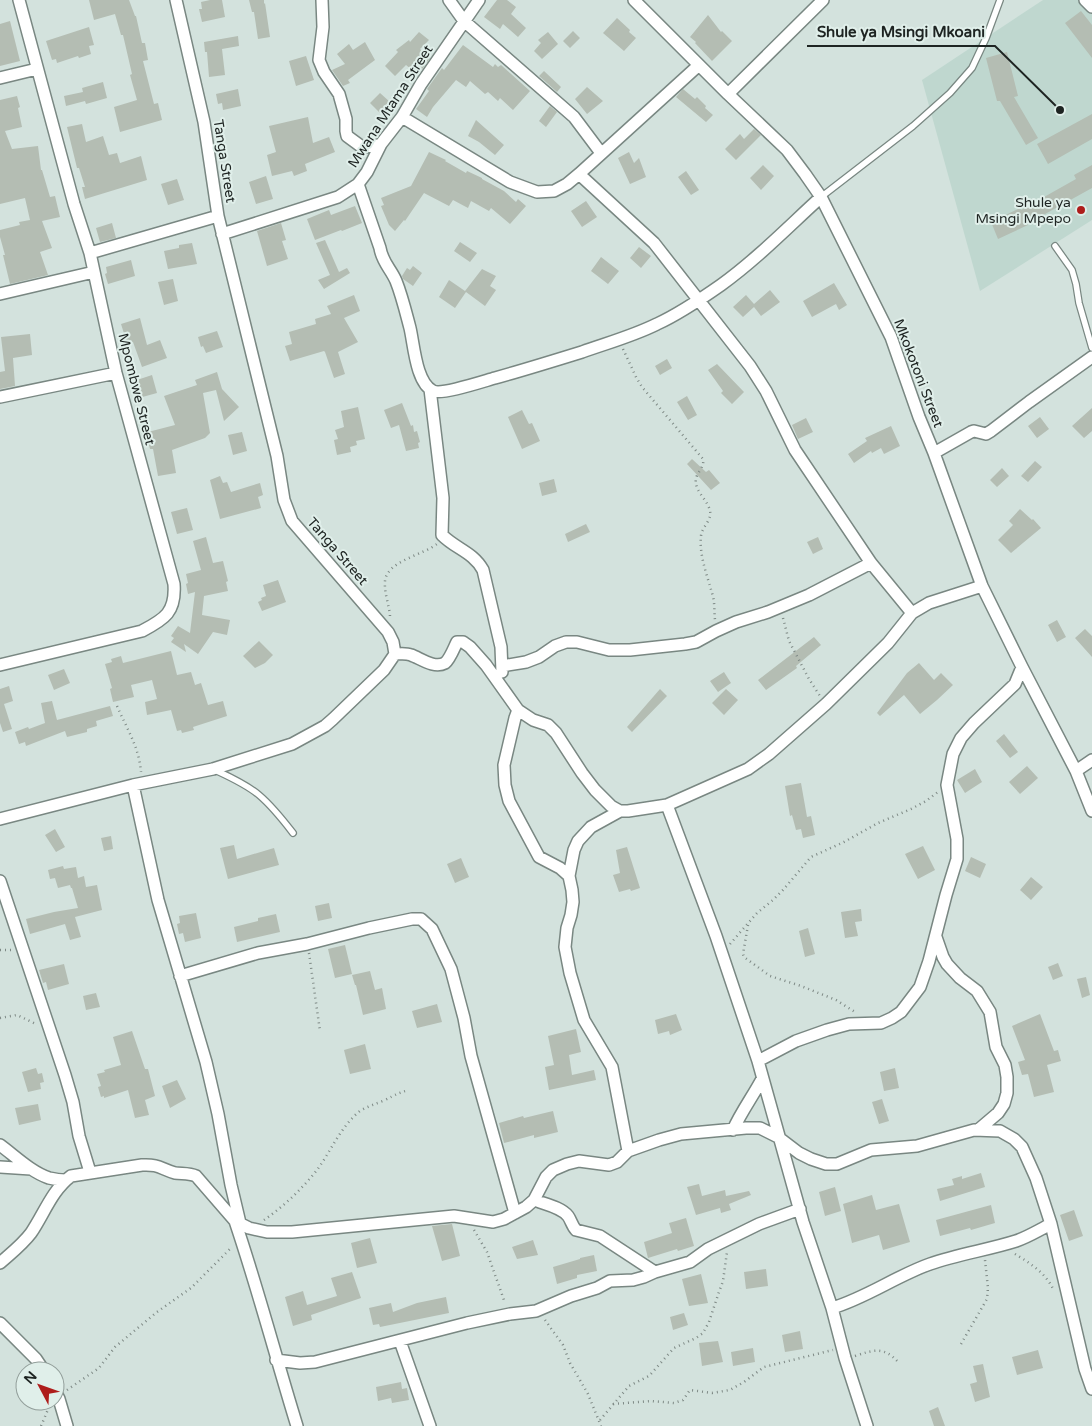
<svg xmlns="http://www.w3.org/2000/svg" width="1092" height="1426" font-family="'Varela Round',sans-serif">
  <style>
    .built { fill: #bfd7cf }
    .building { fill: #b4bdb3 }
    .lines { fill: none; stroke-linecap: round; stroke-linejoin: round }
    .lane-casing { stroke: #798782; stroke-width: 8 }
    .street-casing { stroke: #798782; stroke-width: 14 }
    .path { stroke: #7e8985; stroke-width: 2.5; stroke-dasharray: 1 4; stroke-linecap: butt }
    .lane { stroke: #fff; stroke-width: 5.5 }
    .street { stroke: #fff; stroke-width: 11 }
    .poi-dot { fill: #ae1d1b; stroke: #e0efea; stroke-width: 2 }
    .labels { text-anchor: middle; stroke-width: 4; stroke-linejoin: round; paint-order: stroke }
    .street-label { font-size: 14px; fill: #1e2422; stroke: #e0efea }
    .poi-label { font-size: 14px; fill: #1e2422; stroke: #e0efea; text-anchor: end }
    .leader { fill: none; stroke: #1e2422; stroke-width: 2 }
    .callout-dot { fill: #1e2422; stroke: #e0efea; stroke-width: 2 }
    .callout-label { font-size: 15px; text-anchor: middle; font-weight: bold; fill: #1e2422; stroke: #e0efea; stroke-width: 4; stroke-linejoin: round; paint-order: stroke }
  </style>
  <rect width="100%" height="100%" fill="#d3e2dd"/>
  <path class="built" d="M1043,0H1087L1092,7V220L980,291L922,80Z"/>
  <path class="building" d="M89,0H129L135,16H136L142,43H145L148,60L143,61L154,104L158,103L162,120L120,132L114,107L137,100L130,75L132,74L123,35H121L115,14L94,20Z
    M210,0H222L225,17L202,22L199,9H202L201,2Z
    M249,0H264V4L265,3L270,37L258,39L254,12H252Z
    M497,0H507L516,7L511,14L526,28L518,37L503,24L500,29L484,17Z
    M1081,11L1092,25V58L1065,23Z
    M708,15L721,32L722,31L732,41L712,61L695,43L696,42L690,37Z
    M617,18L630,30L629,32L636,38L624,51L603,33Z
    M10,21L20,61L0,66V24Z
    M89,27L94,45L89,46L91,54L79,58L78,56L57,63L56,59L52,60L46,41Z
    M573,31L580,38L570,48L563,41Z
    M419,32L429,40L420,49L430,58L418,75L406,65L395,76L385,66L398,52L396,50L409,40L410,42Z
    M548,32L558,44L542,59L534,51L541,43L538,40Z
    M238,36L239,46L222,49L225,75L209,77L207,52H205L204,42Z
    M365,42L375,60L348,80L350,83L343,86L332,70L345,64L337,54L349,44L353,50Z
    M463,45L493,67L495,64L498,67L501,65L530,91L513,110L500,98L498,101L488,92L485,94L470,81L466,87L456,80L433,107L427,117L416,109L429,91L427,89L442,68L444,70Z
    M1007,52L1018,96L1014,97L1038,138L1026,145L1000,101H997L986,58Z
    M306,56L314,80L296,86L289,61Z
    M544,71L561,87L557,92L539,76Z
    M103,82L107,98L86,104L85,101L66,106L64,96L83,92L82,88Z
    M587,87L603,101L587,114L575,99Z
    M238,89L241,106L223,110L222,103L218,104L216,94Z
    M683,89L695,99L697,97L706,106L705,108L713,115L706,122L676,97Z
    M380,93L390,102L380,113L370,103Z
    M17,96L20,107L18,108L22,127L5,131L12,149L38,146L41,170H42L50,197L55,196L60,217L42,221L52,248L40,252L48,275L10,284L3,255H5L0,237V230L20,225L19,222L30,220L25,198L0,204V100Z
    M550,106L557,112L546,127L539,121Z
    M1092,114V139L1048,164L1037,144Z
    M308,117L313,143L329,137L335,152L305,164L307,171L294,176L292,171L272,176L267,155L276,152L269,126Z
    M476,120L504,145L495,155L479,142L468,136Z
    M82,124L86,142L103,136L109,155L117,153L120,163L141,156L147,180L85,199L82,187H85L79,168H77L67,127Z
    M754,129L761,135L736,160L725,149L740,134L744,139Z
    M429,152L446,160L445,161L466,173L467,171L482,178V179L504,191L516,202L518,199L526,206L510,224L491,208L489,211L471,201L468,208L453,200L449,206L424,193L405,221L404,220L395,231L389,225L381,206L384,205L381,198L411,186Z
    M629,152L634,163L639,158L646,177L630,184L618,158Z
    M763,165L774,176L761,190L750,178Z
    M1092,165V188L1027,224L1028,225L998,239L991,222L1020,208L1021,210L1076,179L1074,175Z
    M686,171L699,190L691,195L678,177Z
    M266,176L273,199L256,204L249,182Z
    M177,179L184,200L168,205L161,184Z
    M586,201L597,217L582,227L571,211Z
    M355,206L362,223L342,231L341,230L315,240L307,219L329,210L331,215Z
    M112,223L116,238L100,242L96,228Z
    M281,223L286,240L282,241L288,259L267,266L257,231Z
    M325,240L339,272L347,268L350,273L324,289L318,280L330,275L316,243Z
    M460,242L477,253L470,262L454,251Z
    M192,243L197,264L168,269L164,251L179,248V245Z
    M639,247L651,256L641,268L630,258Z
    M601,257L619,271L608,284L591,271Z
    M131,260L135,276L108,284L105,274L107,273L106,267Z
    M413,266L422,273L413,286L403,279L402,276L407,268L410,270Z
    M482,269L496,276L490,286L496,290L485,306L466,292L455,308L439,297L449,280L465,291Z
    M173,279L178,301L164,305L158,282Z
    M834,283L847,305L839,310L836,304L812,317L803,301Z
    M770,290L780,302L761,316L754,307L743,317L733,307L746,295L754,304Z
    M354,295L360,311L344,318L358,342L338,352L345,374L334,378L325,352L324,351L290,361L285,346L292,344L289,332L316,324L315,319L331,314L327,306Z
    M140,318L147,345L160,340L167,358L142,367L133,342L127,343L121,324Z
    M217,331L223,347L206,353L203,346L201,347L198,337Z
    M30,334L32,355L13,358L15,386L0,389V372L5,371L1,337Z
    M667,359L672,368L660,375L655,366Z
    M717,364L744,392L732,404L721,393L723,391L708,370Z
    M217,372L222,389L239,407L224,421L216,390L203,393L210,433L205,438L172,450L176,473L158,476L153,449H150L147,438H150L148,432L175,425L164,396L197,385L195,380Z
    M152,375L157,393L135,399L131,382Z
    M687,396L697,415L688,420L677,402Z
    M402,403L411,426L413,425L414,432L417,431L420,442L418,443L419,448L406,451L399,425L391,428L384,410Z
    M358,407L365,439L356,441L357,445L350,447L351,452L337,455L334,440L338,439L335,430L344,427L341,411Z
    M1092,408V431L1084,438L1072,426Z
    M522,410L529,424L532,423L540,441L522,449L508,417Z
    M1040,417L1049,429L1037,438L1028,426Z
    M806,418L813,432L798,439L792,425Z
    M891,426L900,446L884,454L881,448L872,453L871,451L854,463L848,454L867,441L865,438Z
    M242,432L247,451L233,455L228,435Z
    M692,459L706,472L709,470L720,483L711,490L687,464Z
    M1035,461L1042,467L1028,482L1021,476Z
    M1002,468L1009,476L997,487L990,480Z
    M220,476L223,483L227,482L231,492L260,483L263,495L258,497L261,508L220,519L210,480Z
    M554,479L557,492L542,496L539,483Z
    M187,508L193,530L177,534L171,512Z
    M1020,509L1032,520L1033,519L1041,528L1011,553L998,540L1013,525L1009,521Z
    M586,524L590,532L568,542L565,534Z
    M206,537L213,563L223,561L228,581L226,582L228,591L204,596L202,615L230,620L227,635L213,632L198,654L184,644L186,652L171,642L174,638L171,636L178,626L190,633L195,592L188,594L186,584L188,583L186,574L201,570L193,541Z
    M818,537L823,549L813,554L807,542Z
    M278,580L286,602L262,611L258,602L262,600L261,598L266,596L263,585Z
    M1057,620L1066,637L1057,642L1048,625Z
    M1085,629L1092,636V657L1075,638Z
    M814,637L821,645L796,666L797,668L766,690L758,680Z
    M259,641L273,655L265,663L255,668L243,656Z
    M171,651L177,675L191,672L195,685L201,683L208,705L223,701L227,716L193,727L194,730L182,733L181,730L177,731L171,710L147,715L145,702L157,699L152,680L131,685L134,697L113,702L110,689L112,688L105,664L112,662L111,659L121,656L123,663Z
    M919,663L934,680L941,673L953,685L937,700L920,714L904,695L880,716L877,713L907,673Z
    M64,669L70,683L54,690L48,675Z
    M724,672L731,683L718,692L710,681Z
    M9,686L13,701L4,704L12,729L3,732L0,723V689Z
    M660,689L667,696L632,732L627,727Z
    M726,689L738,700L724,715L712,703Z
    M52,701L57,720L110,706L113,716L96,721L97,726L87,729V732L67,737L65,731L26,746L25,742L19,744L15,732L28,727L29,729L45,723L41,703Z
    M1004,734L1018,752L1010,758L996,741Z
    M1027,766L1038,778L1020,794L1009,782Z
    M975,769L982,782L965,793L957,780Z
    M801,783L807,817L811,816L815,835L803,838L801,829L796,830L792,815L790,816L785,786Z
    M55,829L65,847L56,852L45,835Z
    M111,836L113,849L104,851L101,838Z
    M234,845L237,859L274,848L279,865L228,879L220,848Z
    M923,846L935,870L918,879L905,854Z
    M627,847L640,888L631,891L630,889L619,892L613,875L620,873L616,850Z
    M971,857L986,864L980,878L965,871Z
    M461,858L469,877L455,883L447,864Z
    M63,866L64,869L76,867L78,878L84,876L86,887L97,885L102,910L75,917L81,937L70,940L65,924L30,934L26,919L54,912L78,908L72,888H71L70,885L58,888L55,878L50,879L48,870Z
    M1031,877L1043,887L1031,900L1020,890Z
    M329,903L332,918L318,921L315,906Z
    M861,909L862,921L855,922L858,936L845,938L841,912Z
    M196,913L201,938L185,942L183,933L179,934L177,924L180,923L179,916Z
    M276,914L280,932L237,942L234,927L258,921V918Z
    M808,928L815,954L805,957L799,931Z
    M345,945L352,974L335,978L328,949Z
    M1058,963L1063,976L1053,980L1048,967Z
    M64,964L69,984L48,990L46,982L43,983L39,970Z
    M370,971L375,990L382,988L386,1009L363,1015L356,985H355L352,975Z
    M1086,977L1090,995L1082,998L1077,979Z
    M96,993L100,1007L86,1010L83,996Z
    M437,1004L442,1022L417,1028L412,1011Z
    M676,1014L682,1030L670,1035L669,1031L658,1034L655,1020Z
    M1040,1014L1054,1051L1058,1050L1061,1061L1047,1065L1054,1092L1034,1097L1028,1074L1022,1075L1018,1062L1025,1060L1012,1026Z
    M576,1029L581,1052L569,1055L572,1075L594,1070L596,1080L549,1090L545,1067L554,1065L548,1036Z
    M132,1031L145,1069H148L155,1096L145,1100L149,1115L135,1118L128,1090L104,1098V1096L101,1097L98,1087L101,1086L97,1074L105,1072L104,1070L121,1065L113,1037Z
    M365,1044L371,1069L350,1074L344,1050Z
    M36,1068L38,1074L42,1073L44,1082L40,1083L41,1089L28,1092L22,1072Z
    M895,1068L899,1088L884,1091L880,1072Z
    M177,1080L186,1099L170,1108L162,1086Z
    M882,1099L889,1121L879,1124L872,1102Z
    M38,1104L41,1120L19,1125L15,1108Z
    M553,1111L558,1132L534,1138V1135L504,1143L499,1123L523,1116L524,1118Z
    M981,1173L985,1187L940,1201L937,1189L954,1185L952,1179L962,1176V1179Z
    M699,1184L702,1196L725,1190L726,1196L749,1191L751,1195L729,1204L731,1210L721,1213L720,1208L696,1215L687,1187Z
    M835,1187L841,1211L825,1216L819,1192Z
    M872,1195L876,1210L899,1204L910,1242L883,1250L879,1235L852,1243L843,1204Z
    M991,1205L995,1223L971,1230L970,1228L940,1236L936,1220Z
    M1074,1210L1083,1236L1069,1241L1060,1215Z
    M686,1218L694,1246L678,1251L677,1249L648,1258L644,1242L672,1233L669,1223Z
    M452,1224L460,1256L442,1261L432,1226Z
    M370,1238L377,1263L357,1268L351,1243Z
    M533,1240L538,1255L517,1259L512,1247Z
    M594,1255L597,1271L577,1275V1278L557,1284L553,1267L580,1259V1258Z
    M766,1269L768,1286L746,1289L744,1272Z
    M352,1272L361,1298L311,1315L312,1320L293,1326L285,1297L303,1291L307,1305L337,1296L331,1278Z
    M701,1274L708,1303L689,1306L682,1279Z
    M446,1297L449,1313L380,1327L379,1324L373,1325L369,1308L391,1303L393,1312L417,1303Z
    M684,1313L688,1325L673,1330L670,1317Z
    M800,1331L803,1349L785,1352L782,1335Z
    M718,1341L723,1362L702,1366L699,1343Z
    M753,1348L755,1362L733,1366L731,1352Z
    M1038,1350L1043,1368L1017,1375L1012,1357Z
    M983,1364L990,1397L975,1402L970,1384L977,1382L973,1366Z
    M401,1382L402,1389L407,1388L409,1400L392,1403L391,1398L378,1401L376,1387Z
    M938,1407L945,1426H934L929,1411Z"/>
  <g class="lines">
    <defs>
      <path id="lane" d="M821,197L913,126L950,93L972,68L986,38L1000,0
        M1055,246L1072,270L1076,284L1079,303L1092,348
        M215,770C230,777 246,784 259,795C272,806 283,820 293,833"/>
      <path id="street" d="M322,0L323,27L319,60L324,72L339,94L346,119V131L347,136L362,147L374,146L381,144
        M449,0L464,21L574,117L601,153
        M634,0L728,94L787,150L805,174L821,197L891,337L919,417L934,453L982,586L1022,667L1076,771L1092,811
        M1085,0L1092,7
        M0,78L37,69
        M728,94L823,0
        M402,117L510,182L537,192L554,191L567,184L579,174L699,65
        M579,174L654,243L750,366L766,391L795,450L871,563L912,613
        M358,184L380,248C382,262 391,269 396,281C402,296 406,313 410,328C414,345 416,383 433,391C442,395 484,381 495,378C524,370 553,361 582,352C607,343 633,336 657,324C679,314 701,299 721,285C757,259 788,227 821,197
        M222,234L338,197L358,184L367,172L381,144L402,117L421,84L479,0
        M90,253L218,216
        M0,294L94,272
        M430,389L443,498L442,535C456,549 473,552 483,570L501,647L502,672
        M0,397L116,373
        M934,453L971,432L974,431L986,434L991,431L1029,402L1092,357
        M395,654C400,654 406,653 411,655C420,658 434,669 445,663C450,659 454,648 457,642H463L470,647L486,665L518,710L533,720L548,725L556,733L582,773L595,790L611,806L620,811H628L667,805L748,769L769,754L826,704L888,643L912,613L929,603L982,586
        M0,665L142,631C165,619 176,612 174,584L116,373L90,253L74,204L19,0
        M502,666L526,662L539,657L555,646L566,642H577L609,650H630L685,644L696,642L716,631L736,622L768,612L809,595L871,563
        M518,710L515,718L504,765L505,785L509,801L539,857L560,868L569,876
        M1076,771L1092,760
        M133,785L158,900L206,1062L218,1114L231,1185L240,1223
        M667,805L716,936L758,1061L803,1222L832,1308L845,1358L867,1426
        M620,811L591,827L578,841L574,850L569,876L572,890L573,902L571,915L567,928L565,947L570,973L584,1020L612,1067L628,1151
        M0,819L133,785L213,769L292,744L325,726L333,719L384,670L395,654L393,642L388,632L292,521L284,500L277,456L218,216L204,122L176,0
        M0,881L65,1075L73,1102L79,1136L90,1172
        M936,937L943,957L947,964L960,978L977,991L990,1012L996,1047L1005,1065L1007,1077V1093L1004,1104L998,1113L978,1130
        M180,976L258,953L307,944L369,928L412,919H421L432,929L451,969L464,1018L471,1056L515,1213
        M758,1061L796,1041L827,1030L849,1024L881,1023L892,1018L901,1012L920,987L929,961L946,895L957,859V839L947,785L953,754L961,738L974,723L1015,684L1022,667
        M733,1130C741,1112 753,1096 762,1079
        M0,1145C15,1156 31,1172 49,1178C54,1179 60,1180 65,1180
        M0,1167L31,1169
        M534,1200C544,1204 561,1207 568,1216C571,1220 572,1226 576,1230L600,1236L655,1272
        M235,1221C258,1289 276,1358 297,1426
        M0,1263C10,1254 22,1245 31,1233C44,1214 52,1190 71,1176L142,1165C159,1164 161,1169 175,1173C182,1174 189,1173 196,1176L235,1221L249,1228L267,1232H292L454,1216L493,1222L504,1219L526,1207L534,1200L546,1177L553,1170L567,1164L579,1161L609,1165L617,1162L628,1151L659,1140L681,1134L746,1128H760L778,1137L799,1153L811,1159L826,1164H837L871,1150L917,1146L974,1130L1000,1131L1014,1139L1022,1147L1036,1178L1051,1224L1085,1369L1092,1389
        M832,1308C866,1298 896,1276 930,1264C958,1254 988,1250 1016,1241C1028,1237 1039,1230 1051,1224
        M0,1323L36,1359L44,1371
        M400,1341L430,1426
        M276,1360L300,1363L315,1362L467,1323L510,1314L536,1311L571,1296L597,1288L610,1281L633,1280L644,1277L655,1272L690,1262L708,1249L759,1224L800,1209
        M55,1391L59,1399L67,1426"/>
    </defs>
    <use href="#lane" class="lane-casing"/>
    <use href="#street" class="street-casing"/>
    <path class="path" d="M623,349L636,377L642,387L703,459C705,469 694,473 696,484C698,494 708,501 710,511C712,520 702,527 701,536C699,555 707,575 712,593C715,601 714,611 715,620
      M390,616C389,604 384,593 385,581C387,561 423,555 437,544
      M783,618L789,641L809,679L820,696
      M117,706C127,729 139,747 141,772
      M748,925L743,954L744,957L770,976L801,986L836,1000L855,1012
      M730,944L757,913L773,900L783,890L811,857L844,842L878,823L911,809L926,801L938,792
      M0,950H11
      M309,953L320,1031
      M0,1018L17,1015L36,1024
      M264,1220C283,1207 302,1189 317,1170C331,1151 341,1126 360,1111C368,1106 376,1104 385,1100C395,1095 398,1093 409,1090
      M474,1230L487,1252L505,1303
      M1015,1254C1030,1263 1047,1274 1054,1291
      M545,1320L563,1345L570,1363L588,1394L601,1426
      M961,1344L987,1299L988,1288L985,1260
      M855,1356C873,1350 884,1346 898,1362
      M67,1390L99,1368L115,1347L157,1312L191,1288L232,1247
      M613,1404L651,1401L674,1403L683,1400L690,1390L712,1393L730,1390L744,1382L764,1367L833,1350
      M600,1420L629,1386L649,1376L674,1348L696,1338L703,1333L709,1322L719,1292L723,1281L727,1252
      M41,1426L49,1407"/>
    <use href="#lane" class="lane"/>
    <use href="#street" class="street"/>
  </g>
  <circle class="poi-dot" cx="1081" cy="210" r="5"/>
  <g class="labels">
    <g class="street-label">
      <text transform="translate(390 106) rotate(-57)" y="5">Mwana Mtama Street</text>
      <text transform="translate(225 161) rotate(81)" y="5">Tanga Street</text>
      <text transform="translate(919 373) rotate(69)" y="5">Mkokotoni Street</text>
      <text transform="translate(137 389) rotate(76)" y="5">Mpombwe Street</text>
      <text transform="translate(338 551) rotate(49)" y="5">Tanga Street</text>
    </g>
    <g class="poi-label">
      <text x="1071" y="207">Shule ya<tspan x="1071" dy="16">Msingi Mpepo</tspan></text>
    </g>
  </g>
  <path class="leader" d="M1060 110L995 46H807"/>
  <circle class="callout-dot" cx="1060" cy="110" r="5"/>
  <g class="callout-label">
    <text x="901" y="37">Shule ya Msingi Mkoani</text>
  </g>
  <g transform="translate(40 1386) rotate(311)"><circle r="24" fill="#e0efea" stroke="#929e9a"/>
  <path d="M0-4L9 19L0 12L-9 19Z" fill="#ae1d1b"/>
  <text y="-8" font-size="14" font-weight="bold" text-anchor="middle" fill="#1e2422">N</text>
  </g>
</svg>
